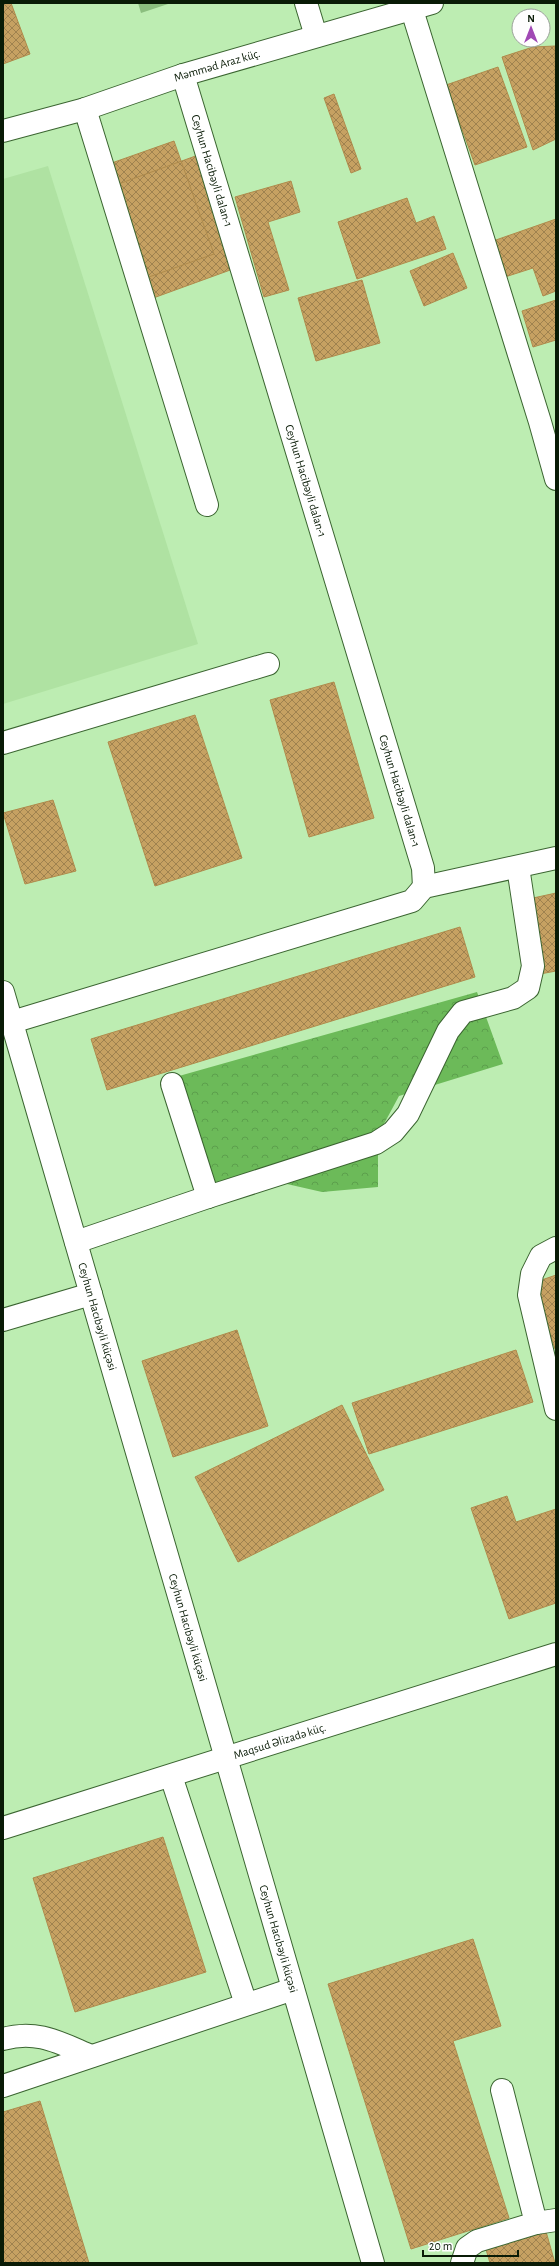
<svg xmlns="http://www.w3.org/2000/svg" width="559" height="2266" font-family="'Alegreya Sans',sans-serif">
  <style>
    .built { fill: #afe2a2 }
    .green { fill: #8bbf7f }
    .forest { fill: url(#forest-crowns) }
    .building { fill: url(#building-cross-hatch); stroke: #af8b4c }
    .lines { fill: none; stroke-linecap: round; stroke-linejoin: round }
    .minor-casing { stroke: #3b6531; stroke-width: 24 }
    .major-casing { stroke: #3b6531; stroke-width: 24 }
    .minor { stroke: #fff; stroke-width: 22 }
    .major { stroke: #fff; stroke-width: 22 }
    .labels { text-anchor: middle; stroke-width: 3; stroke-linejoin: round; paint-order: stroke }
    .street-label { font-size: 12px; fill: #091b06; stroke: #fefefe }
  </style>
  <defs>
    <pattern id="forest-crowns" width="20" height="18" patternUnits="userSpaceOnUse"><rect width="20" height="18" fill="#6cba59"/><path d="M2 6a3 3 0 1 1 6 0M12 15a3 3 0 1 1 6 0" fill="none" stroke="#5c9f4c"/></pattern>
    <pattern id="building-cross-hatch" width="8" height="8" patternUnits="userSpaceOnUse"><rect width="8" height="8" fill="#c6a162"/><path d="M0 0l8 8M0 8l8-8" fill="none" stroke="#9f824f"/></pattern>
  </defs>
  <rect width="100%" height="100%" fill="#bdedb2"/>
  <path class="built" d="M48,166L198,644L3,704V179Z"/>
  <path class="green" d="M138,3H171L141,13Z"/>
  <path class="forest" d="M477,992L503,1064L399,1096L378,1135V1187L322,1192L265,1179L214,1188L179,1076Z"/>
  <path class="building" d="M3,3H11L30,54L3,64Z
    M555,46L556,139L533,150L502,57L533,47Z
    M498,67L527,147L475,165L446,85Z
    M334,94L361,169L351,173L324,98Z
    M174,141L214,254L146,278L106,165Z
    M201,154L233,269L145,301L113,186Z
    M291,181L300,212L268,222L289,290L264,297L235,197Z
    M407,198L416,223L434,216L446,249L357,279L338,222Z
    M556,219V291L543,296L533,268L505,277L493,241Z
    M453,253L467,288L424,306L410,271Z
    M362,280L380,343L316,361L298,298Z
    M556,300V340L533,347L522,311Z
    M334,682L374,818L309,837L270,700Z
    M195,715L242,858L155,886L108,742Z
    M53,800L76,871L25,884L3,813Z
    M556,893V971L540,974L524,900Z
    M460,927L475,977L107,1090L91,1039Z
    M556,1275V1348L555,1349L533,1283Z
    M237,1330L268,1426L173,1457L142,1361Z
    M516,1350L533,1402L369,1454L352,1403Z
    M342,1405L384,1490L238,1562L195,1477Z
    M507,1496L516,1522L556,1509V1603L509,1619L471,1508Z
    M163,1837L206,1972L75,2012L33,1878Z
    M473,1939L501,2026L453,2041L509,2218L411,2249L328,1984Z
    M40,2101L89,2263H3V2112Z
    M545,2228L555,2263H490L485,2246Z"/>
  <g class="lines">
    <defs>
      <g id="minor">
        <path d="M306,3L316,36"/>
        <path d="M412,10L540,422L556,479"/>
        <path id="s1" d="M183,75L423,868L424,887"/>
        <path d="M85,109L207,505"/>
        <path d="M3,743L268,664"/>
        <path id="s2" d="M3,992L373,2263"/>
        <path d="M12,1022L412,901L424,887L556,858"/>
        <path d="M172,1084L208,1197"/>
        <path d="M76,1242L208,1197L376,1143L393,1132L408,1114L448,1031L463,1012L513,998L528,988L533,966L518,867"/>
        <path d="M556,1248L541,1256L532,1274L529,1295L556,1409"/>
        <path d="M3,1320L91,1294"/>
        <path d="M171,1776L246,2004"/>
        <path id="s3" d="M3,1828L556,1654"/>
        <path d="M3,2039C37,2029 60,2043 91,2056"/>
        <path d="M3,2086L293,1989"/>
        <path d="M536,2223L556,2220"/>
        <path d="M462,2263L467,2248L477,2241L536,2223L502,2090"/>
      </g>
      <g id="major">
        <path id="s4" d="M3,131L85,109L183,75L432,3"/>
      </g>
    </defs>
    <use href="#minor" class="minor-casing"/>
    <use href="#major" class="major-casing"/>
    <use href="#minor" class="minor"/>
    <use href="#major" class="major"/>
  </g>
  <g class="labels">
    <g class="street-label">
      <text dy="4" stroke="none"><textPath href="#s4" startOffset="224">Məmməd Araz küç.</textPath></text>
      <text dy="4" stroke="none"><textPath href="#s1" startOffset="100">Ceyhun Hacibəyli dalan-1</textPath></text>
      <text dy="4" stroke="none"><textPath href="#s1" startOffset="424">Ceyhun Hacibəyli dalan-1</textPath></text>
      <text dy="4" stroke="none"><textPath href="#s1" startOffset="748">Ceyhun Hacibəyli dalan-1</textPath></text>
      <text dy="4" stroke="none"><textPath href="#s2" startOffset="338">Ceyhun Hacıbəyli küçəsi</textPath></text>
      <text dy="4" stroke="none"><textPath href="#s2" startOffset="662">Ceyhun Hacıbəyli küçəsi</textPath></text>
      <text dy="4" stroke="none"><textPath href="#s3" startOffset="290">Maqsud Əlizadə küç.</textPath></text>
      <text dy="4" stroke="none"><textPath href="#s2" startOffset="986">Ceyhun Hacıbəyli küçəsi</textPath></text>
    </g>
  </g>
  <rect width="559" height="2266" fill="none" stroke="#091b06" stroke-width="8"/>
  <g transform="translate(531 28)"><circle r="19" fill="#fefefe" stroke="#9ca39b"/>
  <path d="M0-3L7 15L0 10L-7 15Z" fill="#a048b4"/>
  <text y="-6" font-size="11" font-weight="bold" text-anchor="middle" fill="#091b06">N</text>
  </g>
  <path d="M423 2250v6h95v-6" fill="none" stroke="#091b06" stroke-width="2"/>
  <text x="429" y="2250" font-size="12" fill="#091b06" stroke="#fefefe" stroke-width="3" paint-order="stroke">20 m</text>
</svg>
